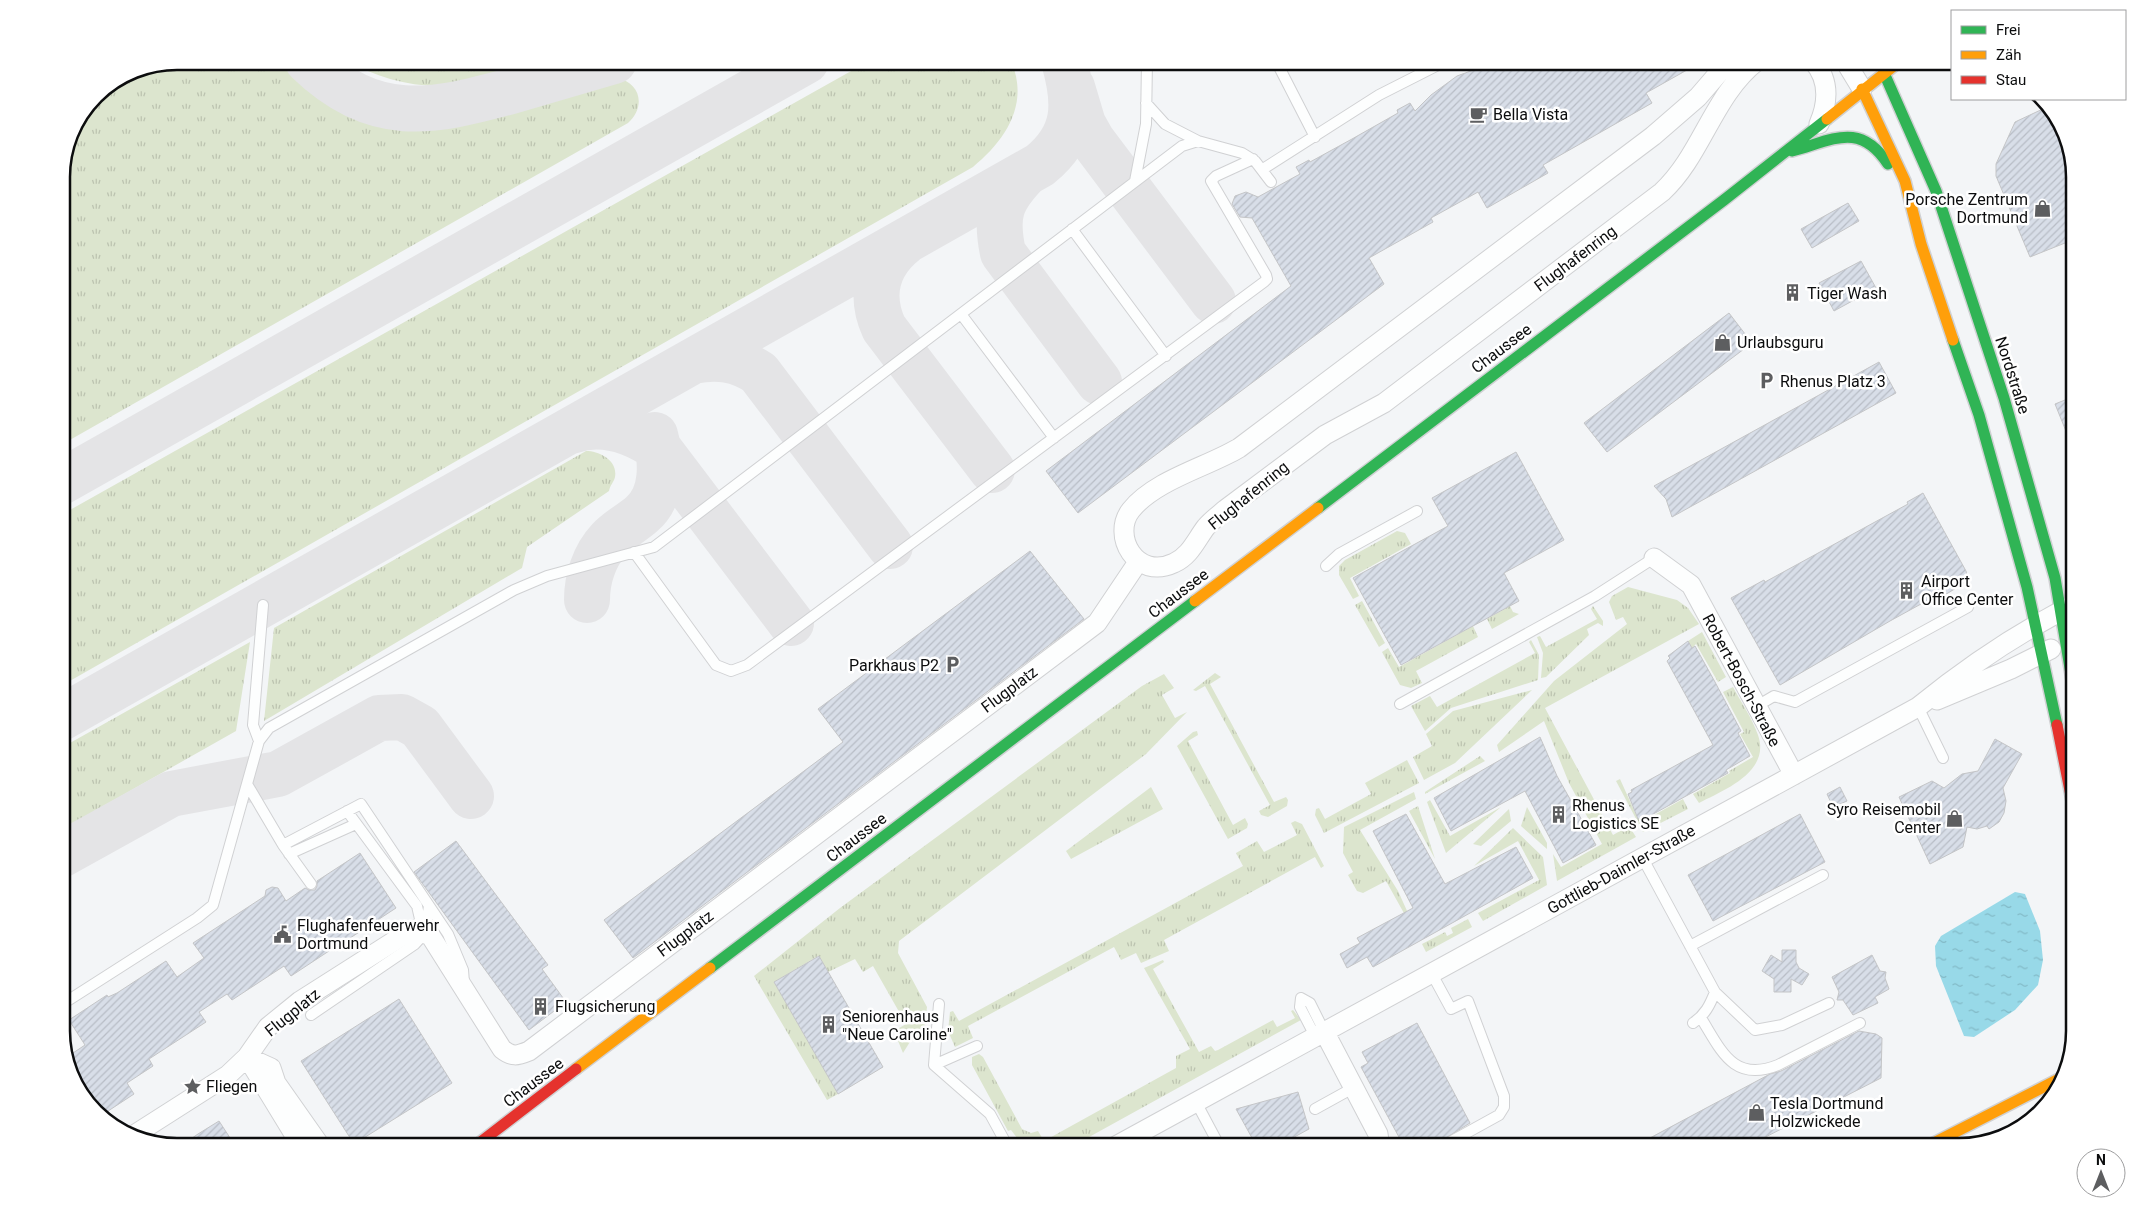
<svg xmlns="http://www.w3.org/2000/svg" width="2136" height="1208" font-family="Roboto,sans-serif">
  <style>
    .grass { fill: url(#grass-tufts) }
    .water { fill: url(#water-ripples) }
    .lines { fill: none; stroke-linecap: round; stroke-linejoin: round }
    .taxiway { stroke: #e4e4e6; stroke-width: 46 }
    .building { fill: url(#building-hatch); stroke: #c4c5c7 }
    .lane-casing { stroke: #d0d1d3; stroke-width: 12 }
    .street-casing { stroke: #d0d1d3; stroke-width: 21 }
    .fast-casing { stroke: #d0d1d3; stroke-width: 14 }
    .slow-casing { stroke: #d0d1d3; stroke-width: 14 }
    .jam-casing { stroke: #d0d1d3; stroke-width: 14 }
    .lane { stroke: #fdfefe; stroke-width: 10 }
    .street { stroke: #fdfefe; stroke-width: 19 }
    .fast { stroke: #30b455; stroke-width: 11 }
    .slow { stroke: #ff9f0a; stroke-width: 11 }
    .jam { stroke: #e5322d; stroke-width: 11 }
    .labels { text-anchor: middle; stroke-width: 5; stroke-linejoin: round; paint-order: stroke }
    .poi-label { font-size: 16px; fill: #0c0d0e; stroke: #fff; text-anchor: start }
    .street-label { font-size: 16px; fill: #0c0d0e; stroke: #fff }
    .rim { fill: none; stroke: #0c0d0e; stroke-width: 2.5 }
  </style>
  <defs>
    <pattern id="grass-tufts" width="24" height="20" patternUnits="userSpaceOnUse" patternTransform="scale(1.25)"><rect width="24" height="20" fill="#dce5ce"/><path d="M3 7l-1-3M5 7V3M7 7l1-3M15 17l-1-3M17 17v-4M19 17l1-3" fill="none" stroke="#bcc3b0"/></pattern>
    <pattern id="water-ripples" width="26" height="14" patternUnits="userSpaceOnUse" patternTransform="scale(1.25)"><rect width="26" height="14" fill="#98d9e8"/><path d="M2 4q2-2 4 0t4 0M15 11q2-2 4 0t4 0" fill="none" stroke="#82b9c6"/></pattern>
    <pattern id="building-hatch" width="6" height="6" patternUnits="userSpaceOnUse" patternTransform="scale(1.25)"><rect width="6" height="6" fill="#d8dee8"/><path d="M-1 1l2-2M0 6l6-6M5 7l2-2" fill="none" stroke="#b8bdc6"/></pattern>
  </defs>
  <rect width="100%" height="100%" fill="#f3f5f7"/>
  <path class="grass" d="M177,61H291C304,75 318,89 333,99C420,157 526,90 616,78C641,82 646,107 628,123L61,445V170L70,132L95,95L133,70Z
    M347,61H535C511,68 478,82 454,85C418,89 379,79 347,61Z
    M869,61H1011C1030,104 1005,141 973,167L61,686V515Z
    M586,451C599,451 618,460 615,477C614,482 610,485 609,491L527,547L522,568L264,721L274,628Z
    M1397,531L1405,533L1411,544L1350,578L1359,596L1353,599L1339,575V566L1345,560Z
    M1628,587L1677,600L1688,608L1699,624L1545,708L1613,835L1629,826L1636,837L1557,881L1553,854L1561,867L1602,844L1569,783L1544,721L1499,752L1497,745L1554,681L1627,624L1623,617L1616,620L1609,602L1612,596Z
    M1362,601L1385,643L1379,647L1355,605Z
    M1510,606L1513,612L1519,614L1492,629L1487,619Z
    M1593,606L1603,621V626L1598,623L1587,629L1589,635L1546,677L1541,678L1543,653L1537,637L1540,636L1546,647L1597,619L1591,609Z
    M1473,626L1478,637L1416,671L1422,683L1411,688L1400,685L1382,652L1388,648L1399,667Z
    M1702,632L1726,677L1718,682L1696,644L1692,648L1688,641Z
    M1531,640L1539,655L1538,680L1451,708L1425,731L1411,706L1430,696L1437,707L1535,653L1529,642Z
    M250,642L236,731L61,830V748Z
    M1215,673L1221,677L1210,684L1274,802L1286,797L1288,800L1287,806L1268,817L1261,815L1259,811L1270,805L1205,686L1196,691L1193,690Z
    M1164,674L1174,688L1162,695L1175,718L1187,712L1146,754L899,941L898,953L927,1007L924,1032L913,1037L903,1053L894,1031L906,1024L873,966L863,972L855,959L828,972L818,956L774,982L838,1094L827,1100L754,976L840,908L1142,686Z
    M1733,687C1741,702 1752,718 1758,735C1771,772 1724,790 1699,803L1693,794L1730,773L1729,771L1753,757L1740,734L1744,732L1723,692Z
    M1532,690L1455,763L1424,780L1413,757L1432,746L1426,734L1453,711Z
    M1197,731L1198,735L1188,741L1233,825L1245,818L1248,824L1247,828L1228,839L1177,746L1193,732Z
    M1480,756L1485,761L1425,794V792Z
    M1407,760L1419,783L1324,833L1315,815L1316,809L1319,808L1325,819L1371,794L1365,783Z
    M1620,779L1638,819L1643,817L1645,820L1683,799L1688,809L1643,832L1616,781Z
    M1151,787L1163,809L1071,859L1066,851Z
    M1414,792L1416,799L1360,830L1398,891L1408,913L1405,915L1386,881L1363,893L1357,891L1348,875L1353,872L1343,853L1344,827Z
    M1430,800L1450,836L1501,807L1446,853L1427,802Z
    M1418,806L1435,859L1409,811Z
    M1527,807L1547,843V849L1521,826Z
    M1509,809L1511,821L1481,846L1473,844Z
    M1295,821L1302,824L1324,866L1321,868L1315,857L1164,940L1169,951L1141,963L1136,953L1121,960L1114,947L968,1026L973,1038L955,1047L948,1031L950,1012L953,1011L959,1021L1243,866L1236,853L1257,841L1264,852L1297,835L1291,823Z
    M1513,828L1543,857L1547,885L1483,921L1478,913L1539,880L1518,841L1474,866Z
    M1468,919L1472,927L1426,952L1422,944L1445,932L1447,936L1453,933L1451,928Z
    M1163,960L1164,962L1153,969L1199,1052L1211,1046L1215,1051L1218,1050L1273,1020L1277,1027L1295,1018L1291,1011L1293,1010L1301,1020L1071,1147H1024L1011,1130L1008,1131L972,1065V1057L979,1054L983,1057L1022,1129L1031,1133L1038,1131L1044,1141L1176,1068V1056L1190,1049L1144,968Z"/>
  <path class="water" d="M2015,892L2025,894L2040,931L2043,960L2038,985L2015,1010L1974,1037L1964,1036L1936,966L1935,946L1941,936Z"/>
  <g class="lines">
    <path class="taxiway" d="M308,61C374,125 431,113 511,91C546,81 580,71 614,61
      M1072,87L1083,124L1092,140L1213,301
      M1026,173C1000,200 995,215 1003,253L1099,382
      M905,242C877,264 869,295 884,328L992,470
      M693,361C718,356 738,359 759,373L890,546
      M571,431C602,420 633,431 659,449L791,623
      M61,482L806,61
      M587,600C587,579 594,556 609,540C618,530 632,523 642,514C664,495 662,460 655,435
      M61,718L1040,165C1077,135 1076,103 1064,61
      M61,855L171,794L278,774L379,718L402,717L420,727L471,796"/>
  </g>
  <path class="building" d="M1498,61H1703L1646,93L1652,103L1543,165L1548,173L1487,208L1478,192L1431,218L1433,222L1369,258L1384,284L1078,513L1046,471L1291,286L1252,218L1240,217L1232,204L1235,196L1246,192L1258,197L1300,174L1296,167L1309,160L1310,162L1352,139L1398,113L1397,110L1410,103L1415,111L1431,95L1457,76Z
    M2047,107L2059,119L2075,170V239L2030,257L1996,176V164L2015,122Z
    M1848,203L1859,221L1812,248L1801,229Z
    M1861,261L1876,288L1834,311L1819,283Z
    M1729,313L1752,343L1607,452L1584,423Z
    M1879,362L1896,393L1672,517L1666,499L1654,486Z
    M2075,396V450L2074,451L2055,404Z
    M1516,452L1564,540L1504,573L1519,601L1401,665L1353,578L1448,526L1432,498Z
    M1923,493L1966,571L1967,576L1963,584L1943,596L1941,593L1890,621L1780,685L1731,598L1764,580L1765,582L1908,504L1907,502Z
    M1030,551L1084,619L633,958L604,920L843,742L818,709Z
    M1688,641L1692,648L1695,646L1715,682L1741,731L1738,733L1750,756L1726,770L1728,773L1646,818L1645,816L1638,819L1628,794L1632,792L1631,790L1713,745L1667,661L1670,658L1668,656Z
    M1540,737L1557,776L1596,845L1563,863L1525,791L1451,831L1434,798Z
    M1995,739L2022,754L2003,788L2006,801L2004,813L1999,822L1989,829L1987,826L1977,829L1967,827L1963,847L1930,864L1899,797L1932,781L1944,788L1962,774L1978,771Z
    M1840,787L1847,801L1833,807L1827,794Z
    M1406,814L1445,884L1516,847L1533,878L1373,967L1367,957L1347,968L1340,954L1360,943L1357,938L1413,908L1373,831Z
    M1800,814L1825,862L1713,921L1688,875Z
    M456,841L548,965L542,969L566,1002L529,1030L414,872Z
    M360,853L396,908L344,942L345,944L334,951L332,949L291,976L284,966L232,1000L227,994L199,1012L206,1022L149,1059L153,1066L127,1083L134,1094L102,1115L77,1089L67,1057L85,1045L69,1020L107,995L108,997L117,993L166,961L177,977L204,958L193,943L265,896L266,890L272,887L278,888L286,901L305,888L309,890H315L317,886V881Z
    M1782,950H1796V962L1799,968L1809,974L1802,985L1791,979V992H1774V979L1762,971L1771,955L1782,962Z
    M1872,955L1880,971L1886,972L1885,978L1889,989L1875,997L1878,1003L1853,1015L1843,1000H1837L1839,992L1832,977Z
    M819,956L883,1067L838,1094L774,982Z
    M399,999L452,1083L354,1144L301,1061Z
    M1417,1023L1470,1123L1431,1147H1409L1404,1137L1400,1139L1361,1067L1368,1063L1362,1052Z
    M1859,1031L1876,1034L1882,1038L1881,1078L1746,1147H1633L1770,1074L1781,1071Z
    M1298,1092L1309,1129L1276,1147H1257L1236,1109Z
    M219,1121L236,1147H179L198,1134Z"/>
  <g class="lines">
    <defs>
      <path id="lane" d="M1276,61L1315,137
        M1146,103L1165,124L1198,141
        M1263,169L1379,95L1446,61
        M1135,181L1146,124L1147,61
        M1072,229L1166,356
        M961,314L1054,438
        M634,552L716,665L731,671L747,665L1264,282L1267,279L1266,275L1211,181L1216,176L1253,159
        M1326,566L1339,554L1417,511
        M1400,704L1595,596L1654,558
        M1757,706L1774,696L1795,702L1968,607
        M1918,707L1943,758
        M259,741L253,725L263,605
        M247,784L283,845L311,884
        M347,811L417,906L420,919L416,932
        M283,845L361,804L448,934L463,970L464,983
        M289,854L356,824
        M1642,857L1715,992L1755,1030L1782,1025L1829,1003
        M1690,946L1823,875
        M1432,974L1451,1009L1468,1001L1504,1096V1107L1499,1115L1441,1147
        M61,1005L197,918L213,905L259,741L269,728L514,590L547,576L654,547L1182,146L1198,141L1242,153L1255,161L1271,182
        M311,1015L415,944L425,933L429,906
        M1701,1018C1721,1050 1733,1083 1778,1065L1860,1023
        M1693,1023C1705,1015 1710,1005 1715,992
        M1316,1038L1300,1007L1301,998L1310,1003L1325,1033
        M934,1065L990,1114L1008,1147
        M934,1065L939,1004
        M934,1065L977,1046
        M1196,1102L1220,1147
        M1315,1109L1353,1088"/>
      <path id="street" d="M1729,61L1698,97L1653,136L1239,448C1207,467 1155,480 1131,510C1111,535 1136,581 1174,563C1190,556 1196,540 1206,527C1212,520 1219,515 1226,509L1325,435L1384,403L1662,192C1702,155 1713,95 1757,61
        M1813,61C1830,80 1828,103 1819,124
        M1845,61L1862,89
        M1654,558L1691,585L1794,775
        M1937,700L2011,669L2051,649
        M1325,1033L1378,1134L1380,1147
        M247,1057L271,1068L276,1083L321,1147
        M247,1057L302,1147
        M134,1135L228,1075L247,1057L268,1027L300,1001L410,931L430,935L502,1049C512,1057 517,1056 529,1051L1097,623L1138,562
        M1114,1147L1918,707C1966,668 2019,632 2075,604"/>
      <path id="fast" d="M1884,73L1936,191L2004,398L2055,578L2075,698
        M1792,151C1833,140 1860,121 1888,164
        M1953,340L1979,415L2027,587L2057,725
        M1318,508L1724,200L1827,119
        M710,968L1195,601"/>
      <path id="slow" d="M1862,89L1905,181L1921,244L1953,340
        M1827,119L1900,61
        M1195,601L1318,508
        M576,1069L710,968
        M1926,1147L2063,1077"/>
      <path id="jam" d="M2057,725L2075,816
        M474,1147L576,1069"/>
    </defs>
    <use href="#lane" class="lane-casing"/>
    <use href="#street" class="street-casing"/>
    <use href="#fast" class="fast-casing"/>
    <use href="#slow" class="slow-casing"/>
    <use href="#jam" class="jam-casing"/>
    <use href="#lane" class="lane"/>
    <use href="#street" class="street"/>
    <use href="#fast" class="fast"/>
    <use href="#slow" class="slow"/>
    <use href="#jam" class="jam"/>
  </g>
  <defs>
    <symbol id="cafe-bare" viewBox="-9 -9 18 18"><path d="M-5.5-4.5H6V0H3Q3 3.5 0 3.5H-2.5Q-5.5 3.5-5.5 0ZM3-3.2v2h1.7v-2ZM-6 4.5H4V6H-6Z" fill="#5d5e60" stroke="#fff" stroke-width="2.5" paint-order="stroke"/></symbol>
    <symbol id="shop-bare" viewBox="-9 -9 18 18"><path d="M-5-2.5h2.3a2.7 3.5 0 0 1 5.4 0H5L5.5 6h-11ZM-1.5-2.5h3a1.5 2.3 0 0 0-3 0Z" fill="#5d5e60" stroke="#fff" stroke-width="2.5" paint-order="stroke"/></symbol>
    <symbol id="building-bare" viewBox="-9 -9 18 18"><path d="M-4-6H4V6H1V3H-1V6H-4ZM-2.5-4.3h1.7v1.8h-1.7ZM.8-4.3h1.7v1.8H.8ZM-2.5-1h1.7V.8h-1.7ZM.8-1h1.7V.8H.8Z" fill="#5d5e60" stroke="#fff" stroke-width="2.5" paint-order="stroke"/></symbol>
    <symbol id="parking-bare" viewBox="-9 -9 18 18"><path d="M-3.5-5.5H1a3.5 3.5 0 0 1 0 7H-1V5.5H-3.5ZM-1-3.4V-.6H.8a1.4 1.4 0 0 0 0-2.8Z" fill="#5d5e60" stroke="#fff" stroke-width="2.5" paint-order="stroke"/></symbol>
    <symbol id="civic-bare" viewBox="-9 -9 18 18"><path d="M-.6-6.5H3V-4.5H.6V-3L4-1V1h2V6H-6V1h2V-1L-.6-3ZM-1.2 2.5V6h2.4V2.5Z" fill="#5d5e60" stroke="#fff" stroke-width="2.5" paint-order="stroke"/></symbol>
    <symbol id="sight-bare" viewBox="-9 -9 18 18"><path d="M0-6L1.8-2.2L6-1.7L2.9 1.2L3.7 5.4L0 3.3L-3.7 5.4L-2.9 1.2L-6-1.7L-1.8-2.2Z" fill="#5d5e60" stroke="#fff" stroke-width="2.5" paint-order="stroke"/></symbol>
  </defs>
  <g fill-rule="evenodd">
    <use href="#cafe-bare" x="1466" y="102" width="25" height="25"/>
    <use href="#shop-bare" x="2030" y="196" width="25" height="25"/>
    <use href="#building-bare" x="1780" y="280" width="25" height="25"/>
    <use href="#shop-bare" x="1710" y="330" width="25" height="25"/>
    <use href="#parking-bare" x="1754" y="368" width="25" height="25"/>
    <use href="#building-bare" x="1894" y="578" width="25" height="25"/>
    <use href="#parking-bare" x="940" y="652" width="25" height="25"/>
    <use href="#building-bare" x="1546" y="802" width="25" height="25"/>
    <use href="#shop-bare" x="1942" y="806" width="25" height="25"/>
    <use href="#civic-bare" x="270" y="922" width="25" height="25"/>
    <use href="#building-bare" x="528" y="994" width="25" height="25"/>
    <use href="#building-bare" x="816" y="1012" width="25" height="25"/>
    <use href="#sight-bare" x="180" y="1074" width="25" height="25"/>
    <use href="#shop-bare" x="1744" y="1100" width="25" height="25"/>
  </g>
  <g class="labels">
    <g class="poi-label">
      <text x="1493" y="120">Bella Vista</text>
      <text x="2028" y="205" text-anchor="end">Porsche Zentrum<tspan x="2028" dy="18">Dortmund</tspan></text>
      <text x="1807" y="299">Tiger Wash</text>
      <text x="1737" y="348">Urlaubsguru</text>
      <text x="1780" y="387">Rhenus Platz 3</text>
      <text x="1921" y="587">Airport<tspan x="1921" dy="18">Office Center</tspan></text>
      <text x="939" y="671" text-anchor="end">Parkhaus P2</text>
      <text x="1572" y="811">Rhenus<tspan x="1572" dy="18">Logistics SE</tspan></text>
      <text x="1941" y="815" text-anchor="end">Syro Reisemobil<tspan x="1941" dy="18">Center</tspan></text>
      <text x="297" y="931">Flughafenfeuerwehr<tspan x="297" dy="18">Dortmund</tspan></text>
      <text x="555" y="1012">Flugsicherung</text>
      <text x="842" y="1022">Seniorenhaus<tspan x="842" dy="18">"Neue Caroline"</tspan></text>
      <text x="206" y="1092">Fliegen</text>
      <text x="1770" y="1109">Tesla Dortmund<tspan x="1770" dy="18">Holzwickede</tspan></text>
    </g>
    <g class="street-label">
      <text transform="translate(1575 258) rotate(-37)" y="6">Flughafenring</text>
      <text transform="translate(1501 348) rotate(-37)" y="6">Chaussee</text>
      <text transform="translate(2013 375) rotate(72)" y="6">Nordstraße</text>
      <text transform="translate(1248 495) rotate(-39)" y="6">Flughafenring</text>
      <text transform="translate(1178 593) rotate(-37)" y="6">Chaussee</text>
      <text transform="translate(1742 680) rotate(62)" y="6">Robert-Bosch-Straße</text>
      <text transform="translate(1009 689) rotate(-37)" y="6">Flugplatz</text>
      <text transform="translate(856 837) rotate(-37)" y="6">Chaussee</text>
      <text transform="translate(1621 869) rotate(-29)" y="6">Gottlieb-Daimler-Straße</text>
      <text transform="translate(685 933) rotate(-37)" y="6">Flugplatz</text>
      <text transform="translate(292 1012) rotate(-39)" y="6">Flugplatz</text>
      <text transform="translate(533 1082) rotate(-37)" y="6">Chaussee</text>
    </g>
  </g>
  <path d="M0 0H2136V1208H0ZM177 70H1959A107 107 0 0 1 2066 177V1031A107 107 0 0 1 1959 1138H177A107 107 0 0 1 70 1031V177A107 107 0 0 1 177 70Z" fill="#fff" fill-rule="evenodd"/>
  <path class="rim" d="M177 70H1959A107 107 0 0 1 2066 177V1031A107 107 0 0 1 1959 1138H177A107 107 0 0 1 70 1031V177A107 107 0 0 1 177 70Z"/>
  <rect x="1951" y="10" width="175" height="90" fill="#ffffff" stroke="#9e9e9f"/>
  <rect x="1961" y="26" width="25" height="8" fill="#30b455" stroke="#9e9e9f"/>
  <text x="1996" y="35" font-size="15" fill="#0c0d0e">Frei</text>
  <rect x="1961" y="51" width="25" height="8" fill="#ff9f0a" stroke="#9e9e9f"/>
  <text x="1996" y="60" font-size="15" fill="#0c0d0e">Zäh</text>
  <rect x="1961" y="76" width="25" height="8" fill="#e5322d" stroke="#9e9e9f"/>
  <text x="1996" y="85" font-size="15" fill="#0c0d0e">Stau</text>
  <g transform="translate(2101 1173)"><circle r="24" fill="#ffffff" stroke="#9e9e9f"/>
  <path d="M0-4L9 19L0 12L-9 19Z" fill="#5d5e60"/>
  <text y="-8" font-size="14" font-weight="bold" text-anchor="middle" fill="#0c0d0e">N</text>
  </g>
</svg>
